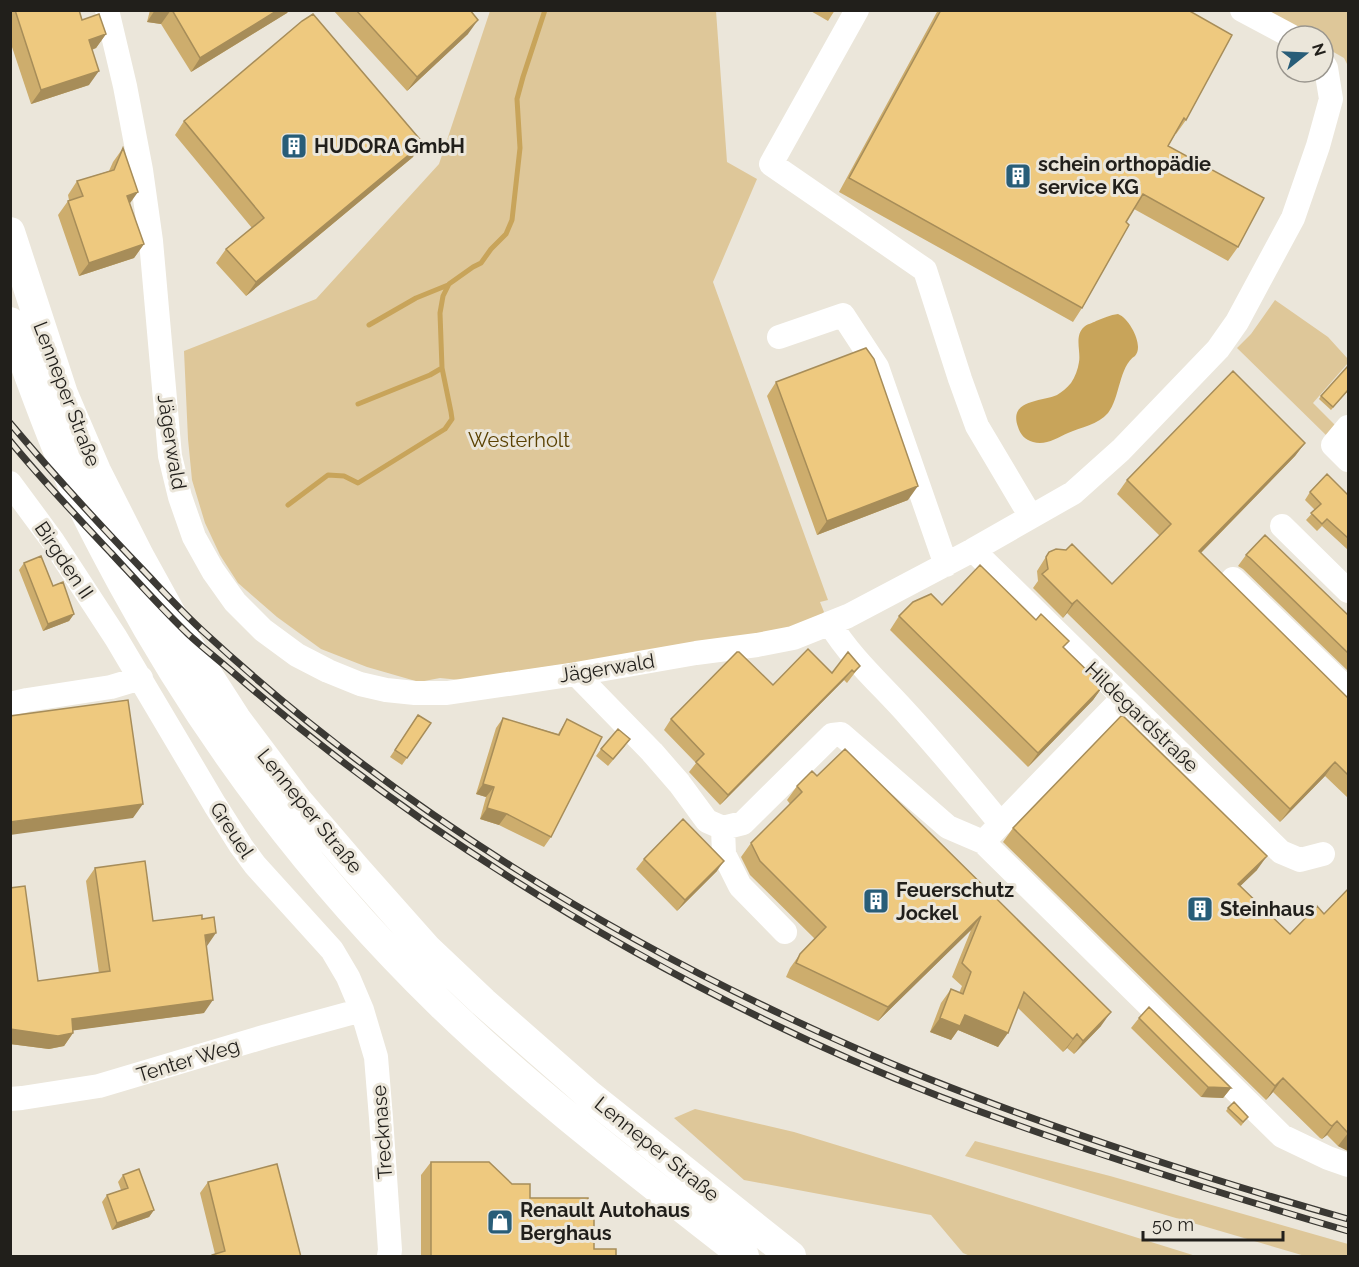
<svg xmlns="http://www.w3.org/2000/svg" width="1359" height="1267" font-family="Raleway,sans-serif">
  <style>
    .green { fill: #dec799 }
    .water { fill: #c8a45a }
    .lines { fill: none; stroke-linecap: round; stroke-linejoin: round }
    .stream { stroke: #c8a45a; stroke-width: 5 }
    .minor { stroke: #fff; stroke-width: 24 }
    .major { stroke: #fff; stroke-width: 30 }
    .rail-casing { stroke: #3b3934; stroke-width: 7 }
    .rail { stroke: #ebe6da; stroke-width: 4.5; stroke-dasharray: 14; stroke-linecap: butt }
    .wall { fill: #cdad6d }
    .shaded-wall { fill: #a78d59 }
    .building { fill: #eec97f; stroke: #a78d59; stroke-width: 1.5 }
    .labels { text-anchor: middle; stroke-width: 6; stroke-linejoin: round; paint-order: stroke }
    .poi-label { font-size: 20px; font-weight: bold; fill: #211f1b; stroke: #ebe6da; text-anchor: start }
    .street-label { font-size: 20px; fill: #211f1b; stroke: #ebe6da }
    .park-label { font-size: 20px; fill: #5a4102; stroke: #ebe6da }
  </style>
  <rect width="100%" height="100%" fill="#ebe6da"/>
  <path class="green" d="M490,11H716L727,162L757,179L713,282L828,600L820,602L824,612L812,627L460,680L440,678L419,682L367,667L321,649L277,617L238,583L220,555L205,523L192,480L188,439L184,351L316,299L439,164Z
    M1257,11H1348V66L1344,58L1323,46V36H1304Z
    M1275,300L1328,337L1348,359V363L1313,403L1337,427L1328,437L1237,348L1251,334Z
    M695,1109L794,1132L948,1179L1196,1256H970L963,1253L931,1215L744,1180L674,1118Z
    M975,1141L1110,1176L1348,1244V1256H1305L965,1156Z"/>
  <path class="water" d="M1118,314C1128,318 1138,336 1138,347C1138,351 1137,353 1135,356C1119,366 1120,398 1108,413C1098,425 1081,427 1068,433C1057,438 1045,446 1033,442C1025,440 1020,434 1018,427C1008,399 1042,402 1057,395C1062,392 1067,388 1071,383C1075,377 1078,369 1079,362C1081,351 1074,336 1084,327C1087,324 1093,323 1096,321C1104,318 1110,315 1118,314Z"/>
  <g class="lines">
    <path class="stream" d="M369,325L416,298L448,285
      M358,404L430,375L442,368
      M288,505L328,475L344,476L358,483L445,429L452,419L451,412L442,368L440,313L443,296L449,284L473,267L481,263L491,249L506,234L512,220L520,148L517,99L523,77L545,10"/>
    <path class="minor" d="M107,10L125,86L141,170L151,241L170,456L180,497L194,537L213,571L235,602L263,630L297,655L328,671L360,684L386,690L415,693H447L576,674L696,653L757,645L793,638L848,616L973,550L1073,493L1121,450L1218,349L1237,322L1293,218L1318,146L1331,99L1326,68L1323,63
      M857,10L771,164L925,270L960,379L977,426L1031,517
      M1242,10L1291,36
      M779,337L843,315L877,367L946,565
      M1348,427L1333,445L1348,460
      M10,483L52,540L116,638L215,805L241,846L255,865L332,950L348,977L362,1010L376,1057L381,1118L390,1250L389,1256
      M1282,526L1348,591
      M973,550L1281,852L1300,860L1323,854
      M1233,579L1348,690
      M830,624C853,661 883,686 911,718C942,752 971,788 1001,824
      M576,674L652,752L679,783L707,821L723,828L743,823L832,735L841,734L948,827L983,842L1282,1136L1328,1158L1348,1165
      M10,704L27,700L111,687L141,678
      M723,828L724,854L740,886L785,932
      M989,836L1123,698
      M10,1099L22,1098L99,1086L267,1036L362,1010"/>
    <path class="major" d="M10,232L63,394L96,471L139,556L187,643L236,719L296,799L356,869L427,949L483,1002L589,1095L791,1256
      M10,322C29,376 48,429 71,481C86,516 105,551 123,584C207,739 315,881 441,1004C536,1096 641,1175 744,1256"/>
    <defs>
      <path id="rail" d="M10,423C53,474 98,523 144,571C164,592 184,614 205,633C392,806 621,945 853,1047C945,1088 1040,1122 1136,1154C1206,1177 1277,1199 1348,1219
        M10,441C42,480 77,517 111,553C136,580 161,608 188,634C203,648 220,661 236,675C296,727 359,776 424,821C585,931 759,1026 941,1097C1075,1148 1211,1191 1348,1231"/>
    </defs>
    <use href="#rail" class="rail-casing"/>
    <use href="#rail" class="rail"/>
  </g>
  <path class="wall" d="M10,10H79L82,20L106,34L96,48L92,50L89,85L31,104L10,41Z
    M150,10H289L287,13L191,72L161,24L147,22Z
    M333,10H470L468,34L407,91Z
    M809,10H835L828,21Z
    M938,10H1188L1186,120L1176,134V133L1168,146L1238,247L1228,261L1134,209L1126,222L1082,308L1073,322L839,192Z
    M184,121L413,157L246,296L216,263L226,249L252,228L175,135Z
    M123,148L130,204L144,244L134,258L79,276L58,215L68,201L69,200L68,195L77,181L109,171L113,162Z
    M776,382L908,500L817,535L767,396Z
    M1348,391L1331,410L1319,399L1321,396Z
    M1305,443L1295,456L1201,553L1348,698V798L1325,776L1280,822L1067,613L1063,618L1033,588L1038,581L1037,571L1049,552L1112,584L1160,536L1117,494L1127,480Z
    M1310,492L1348,495V550L1322,526L1317,531L1306,520L1315,510L1305,500Z
    M1246,555L1348,615V671L1243,569L1238,566Z
    M24,563L53,586L74,614L69,621L43,631L19,570Z
    M942,605L1064,648L1103,686L1093,700L1028,767L890,630L899,616Z
    M860,666L847,683L844,680L720,805L689,772L696,763L664,730L671,719L832,673Z
    M418,715L431,723L402,765L390,757Z
    M503,718L558,734L567,719L551,837L544,847L499,825L480,819L486,797L476,794L496,728Z
    M625,746L608,766L596,756L601,749Z
    M845,749L1101,1026L1074,1054L1067,1048L1063,1052L1018,1008L998,1047L958,1030L951,1040L930,1032L941,1003L951,989L959,993L962,986L952,977L971,930L878,1021L786,977L790,968L800,954L815,939L750,875L741,857L751,843L790,804L787,800L797,786L817,776Z
    M1013,828L1257,870L1240,886L1290,934L1324,914L1348,889V1151L1338,1146L1327,1135L1322,1139L1320,1138L1273,1092L1266,1100L1003,842Z
    M644,859L717,871L677,911L636,869Z
    M95,868L153,921L207,946L204,1013L73,1030V1033L64,1046L49,1049L10,1044V888L38,981L99,973L86,881Z
    M1139,1018L1231,1088L1223,1098L1201,1097L1131,1028Z
    M1228,1108L1248,1117L1241,1126L1226,1111Z
    M431,1162L512,1184L530,1198L588,1218L594,1249L616,1257H421V1175Z
    M123,1175L154,1210L149,1217L112,1230L102,1202L107,1195L121,1190L118,1182Z
    M208,1182L301,1257H210L212,1255L215,1254L200,1193Z"/>
  <path class="shaded-wall" d="M155,10H171L161,24L147,22Z
    M278,10H289L287,13L191,72L200,58Z
    M478,20L468,34L407,91L417,77Z
    M106,34L96,48L79,54L89,40Z
    M99,71L89,85L31,104L41,90Z
    M423,143L413,157L246,296L256,282Z
    M138,192L128,206L127,196Z
    M144,244L134,258L79,276L89,263Z
    M1305,443L1295,456L1189,565L1199,551Z
    M918,486L908,500L817,535L827,521Z
    M1077,600L1067,613L1063,618L1072,604Z
    M74,614L69,621L43,631L48,624Z
    M852,670L844,680L720,805L728,795Z
    M1103,686L1093,700L1028,767L1038,753Z
    M1335,762L1325,776L1280,822L1290,809Z
    M483,784L494,787L486,797L476,794Z
    M143,804L133,818L10,835V822Z
    M487,808L507,814L499,825L480,819Z
    M1267,856L1257,870L1228,898L1238,884Z
    M724,861L717,871L677,911L685,900Z
    M981,916L971,930L878,1021L888,1007Z
    M216,933L207,946L205,935Z
    M213,1000L204,1013L62,1032L72,1019Z
    M1111,1012L1101,1026L1074,1054L1083,1041Z
    M965,1015L1008,1033L998,1047L958,1030L951,1040L930,1032L940,1018Z
    M10,1029L73,1033L64,1046L49,1049L10,1044Z
    M1077,1034L1067,1048L1063,1052L1073,1039Z
    M1283,1078L1273,1092L1266,1100L1275,1086Z
    M1208,1087L1231,1088L1223,1098L1201,1097Z
    M1337,1121L1327,1135L1322,1139L1332,1126Z
    M1348,1133V1151L1338,1146Z
    M154,1210L149,1217L112,1230L117,1223Z"/>
  <path class="building" d="M15,10H79L82,20L99,14L106,34L89,40L99,71L41,90Z
    M172,10H278L200,58Z
    M356,10H470L478,20L417,77Z
    M941,10H1188L1232,35L1186,120L1184,118L1168,146L1264,198L1238,247L1143,194L1126,222L1129,225L1082,308L849,178Z
    M313,14L423,143L256,282L226,249L264,218L184,121L302,21Z
    M123,148L138,192L127,196L144,244L89,263L68,201L83,196L77,181L114,170Z
    M866,348L874,359L918,486L827,521L776,382Z
    M1348,366V390L1333,407L1321,396Z
    M1233,371L1305,443L1199,551L1348,698V775L1335,762L1290,809L1077,600L1072,604L1042,574L1048,569L1046,557L1049,552L1056,549L1066,550L1072,544L1112,584L1171,524L1127,480Z
    M1327,474L1348,495V538L1327,519L1322,524L1311,513L1321,504L1310,492Z
    M1265,535L1348,615V653L1250,558L1246,555Z
    M41,556L53,586L63,582L74,614L48,624L24,563Z
    M980,565L1036,620L1041,614L1069,641L1063,647L1103,686L1038,753L899,616L913,602L931,594L942,605Z
    M808,649L832,673L848,652L860,666L854,672L852,670L728,795L696,762L704,754L671,719L737,652H739L773,685Z
    M128,700L143,804L10,822V716Z
    M418,715L431,723L407,758L395,750Z
    M1122,715L1267,856L1238,884L1290,934L1317,906L1324,914L1348,889V1133L1337,1121L1332,1126L1330,1125L1283,1078L1275,1086L1013,828Z
    M503,718L559,735L567,719L602,737L551,837L507,814L487,808L494,787L483,784Z
    M618,729L630,739L613,759L601,749Z
    M845,749L1111,1012L1083,1041L1077,1034L1073,1039L1024,992L1008,1033L965,1015L960,1026L940,1018L951,989L963,994L971,972L962,963L981,916L888,1007L796,963L800,954L826,927L760,861L751,843L802,792L797,786L812,771L817,776Z
    M683,819L724,861L685,900L644,859Z
    M145,861L153,921L202,915V919L214,917L216,933L205,935L213,1000L72,1019L73,1033L58,1036L10,1029V888L25,886L38,981L110,971L95,868Z
    M1149,1007L1231,1088L1208,1087L1139,1018Z
    M1234,1102L1248,1117L1243,1122L1228,1108Z
    M431,1162H489L512,1184H530V1198H588V1218H594V1249H616V1257H431Z
    M277,1164L301,1257H212V1255L225,1251L208,1182Z
    M139,1169L154,1210L117,1223L107,1195L128,1188L123,1175Z"/>
  <defs>
    <symbol id="building-square" viewBox="-11 -11 22 22"><rect x="-9" y="-9" width="18" height="18" rx="4" fill="#285d78" stroke="#ebe6da"/><path d="M-4-6H4V6H1V3H-1V6H-4ZM-2.5-4.3h1.7v1.8h-1.7ZM.8-4.3h1.7v1.8H.8ZM-2.5-1h1.7V.8h-1.7ZM.8-1h1.7V.8H.8Z" fill="#fff"/></symbol>
    <symbol id="shop-square" viewBox="-11 -11 22 22"><rect x="-9" y="-9" width="18" height="18" rx="4" fill="#285d78" stroke="#ebe6da"/><path d="M-5-2.5h2.3a2.7 3.5 0 0 1 5.4 0H5L5.5 6h-11ZM-1.5-2.5h3a1.5 2.3 0 0 0-3 0Z" fill="#fff"/></symbol>
  </defs>
  <g fill-rule="evenodd">
    <use href="#building-square" x="279" y="131" width="30" height="30"/>
    <use href="#building-square" x="1003" y="161" width="30" height="30"/>
    <use href="#building-square" x="861" y="886" width="30" height="30"/>
    <use href="#building-square" x="1185" y="894" width="30" height="30"/>
    <use href="#shop-square" x="485" y="1207" width="30" height="30"/>
  </g>
  <g class="labels">
    <g class="poi-label">
      <text x="314" y="153">HUDORA GmbH</text>
      <text x="1038" y="171">schein orthopädie<tspan x="1038" dy="23">service KG</tspan></text>
      <text x="896" y="897">Feuerschutz<tspan x="896" dy="23">Jockel</tspan></text>
      <text x="1220" y="916">Steinhaus</text>
      <text x="520" y="1217">Renault Autohaus<tspan x="520" dy="23">Berghaus</tspan></text>
    </g>
    <g class="street-label">
      <text transform="translate(67 394) rotate(69)" y="7">Lenneper Straße</text>
      <text transform="translate(172 442) rotate(81)" y="7">Jägerwald</text>
      <text transform="translate(64 560) rotate(56)" y="7">Birgden II</text>
      <text transform="translate(607 668) rotate(-9)" y="7">Jägerwald</text>
      <text transform="translate(1142 717) rotate(44)" y="7">Hildegardstraße</text>
      <text transform="translate(310 811) rotate(51)" y="7">Lenneper Straße</text>
      <text transform="translate(232 830) rotate(57)" y="7">Greuel</text>
      <text transform="translate(188 1060) rotate(-17)" y="7">Tenter Weg</text>
      <text transform="translate(382 1132) rotate(-94)" y="7">Trecknase</text>
      <text transform="translate(657 1149) rotate(39)" y="7">Lenneper Straße</text>
    </g>
    <g class="park-label">
      <text x="519" y="447">Westerholt</text>
    </g>
  </g>
  <rect width="1359" height="1267" fill="none" stroke="#211f1b" stroke-width="24"/>
  <g transform="translate(1305 54) rotate(72)"><circle r="28" fill="#ebe6da" stroke="#9a968e" stroke-width="1.5"/>
  <path d="M0-4.5L10 22L0 15L-10 22Z" fill="#285d78"/>
  <text y="-9" font-size="16" font-weight="bold" text-anchor="middle" fill="#211f1b">N</text>
  </g>
  <path d="M1143 1231v9h140v-9" fill="none" stroke="#211f1b" stroke-width="3"/>
  <text x="1152" y="1231" font-size="18" fill="#211f1b" stroke="#ebe6da" stroke-width="4.5" paint-order="stroke">50 m</text>
</svg>
